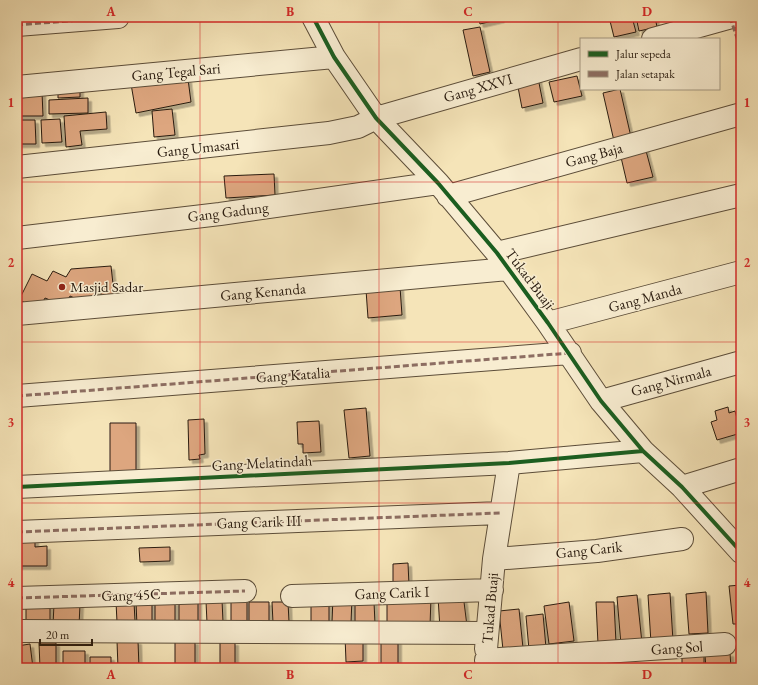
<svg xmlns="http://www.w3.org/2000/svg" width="758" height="685" font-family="'EB Garamond',serif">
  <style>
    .building { fill: #dda67f; stroke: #291b0f; filter: url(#shadow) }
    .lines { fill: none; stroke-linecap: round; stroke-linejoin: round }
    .minor-casing { stroke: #5c4d39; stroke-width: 24 }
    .minor { stroke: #f8edd1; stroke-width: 22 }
    .quiet { stroke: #8d6e63; stroke-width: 3; stroke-dasharray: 6 3; stroke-linecap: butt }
    .cycleway-casing { stroke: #f8edd1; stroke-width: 6 }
    .cycleway { stroke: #1b5e20; stroke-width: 4 }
    .grid { fill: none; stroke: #d62828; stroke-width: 1; stroke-opacity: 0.55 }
    .poi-dot { fill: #8f2418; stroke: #f8edd1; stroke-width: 1.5 }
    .labels { text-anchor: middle; stroke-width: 3; stroke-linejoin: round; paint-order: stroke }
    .street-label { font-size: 15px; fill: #291b0f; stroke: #f8edd1 }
    .poi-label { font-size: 15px; fill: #291b0f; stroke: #f8edd1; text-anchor: start }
    .neatline { fill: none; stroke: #d62828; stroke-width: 1.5 }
    .grid-label { font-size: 13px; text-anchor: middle; font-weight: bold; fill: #d62828 }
  </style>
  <defs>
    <filter id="shadow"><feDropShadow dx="3.5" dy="3.5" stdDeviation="0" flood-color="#0004"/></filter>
  </defs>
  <rect width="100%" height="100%" fill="#f5e4b8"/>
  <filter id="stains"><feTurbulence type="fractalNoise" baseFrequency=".005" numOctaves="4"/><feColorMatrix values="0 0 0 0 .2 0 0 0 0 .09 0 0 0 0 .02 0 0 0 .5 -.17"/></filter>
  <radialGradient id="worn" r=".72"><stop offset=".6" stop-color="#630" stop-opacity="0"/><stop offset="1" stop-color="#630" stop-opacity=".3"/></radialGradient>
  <path class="building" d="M478,17H501V19L480,24Z
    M609,17H632L636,32L614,37Z
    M636,17H655L657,27L639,31Z
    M480,27L490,72L473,76L463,30Z
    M577,76L582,96L554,102L549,82Z
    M538,78L543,103L522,108L517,82Z
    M188,79L191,102L136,113L131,84Z
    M80,86V97L58,98V87Z
    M620,89L631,137L614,141L603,93Z
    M42,92L43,116H17V93Z
    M88,98V113L49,114V100Z
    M172,109L175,135L154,137L152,111Z
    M106,112L107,129L80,131L82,145L66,147L64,116Z
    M60,119L62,142L42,143L41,120Z
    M17,120H35L36,144H17Z
    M645,147L653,177L627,183L620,153Z
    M274,174L275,195L226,198L224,176Z
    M111,266L115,302L102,303L100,285L90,305L70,296L65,306L45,298L39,309L19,300L32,274L47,281L53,271L66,277L71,269Z
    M400,287L402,315L368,318L366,290Z
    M728,407L729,413L735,411L741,433L717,440L711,422L717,420L715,411Z
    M366,408L370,456L349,458L344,410Z
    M204,419L205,454L199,455L200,459L189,460L188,420Z
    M319,421L321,452L303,453V444H298L297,422Z
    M110,423H136V472H110Z
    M20,539H35V547L47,546V566H17V547H20Z
    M170,547V561L140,562L139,548Z
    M408,563L409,586H393V564Z
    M741,585V624H733L729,586Z
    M706,592L708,633L689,634L686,594Z
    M670,593L673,641L651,643L648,595Z
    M463,594L467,626L440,629L438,597Z
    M637,595L642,643L621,645L617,597Z
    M387,596L431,597L430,626L387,625Z
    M333,597L352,598L351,623L332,622Z
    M231,599L247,600V626H231Z
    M179,600H198V625H179Z
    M222,600L223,622L207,623L206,601Z
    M311,600H329V622H311Z
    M116,602H134L135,621L117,622Z
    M136,602H152V626H137Z
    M155,602H175V629L155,630Z
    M249,602H269V624H249Z
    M272,602H288L289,622L273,623Z
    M355,602H374L375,624H355Z
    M569,602L574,641L549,644L544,606Z
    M596,602H614L616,643L598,644Z
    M26,604H50V624L26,625Z
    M54,604H80L79,626L53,625Z
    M519,609L523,648L503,650L499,611Z
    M543,614L546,648L529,650L526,616Z
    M345,636H363V661L346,662Z
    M117,641H138L139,668H118Z
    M195,641V668H175V642Z
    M381,641H398V668H381Z
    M220,642H235V668H220Z
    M39,643H56V668H40Z
    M30,644L33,668H17V646Z
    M63,651H85V668H63Z
    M730,653L731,668H706L705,655Z
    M682,655H704V668H682Z
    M737,655H741V668H736Z
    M614,656L615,668H565V660Z
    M90,657H111V668H90Z"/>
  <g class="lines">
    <defs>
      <path id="minor" d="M313,17L334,57L376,118L438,183L497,253L548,323L601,401L643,451L682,487L741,552
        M17,25L118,17
        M653,39L732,17
        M17,87L334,57
        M17,167L329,133L358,127L376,118L581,59
        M448,196L741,114
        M17,238L220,214L438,183
        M497,253L741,195
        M17,314L508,269
        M548,323L741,272
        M17,396L570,353
        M601,401L741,362
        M17,487L509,463L643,451
        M682,487L741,469
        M17,532L500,513
        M494,559L597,551L682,539
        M292,596L492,590
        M17,598L245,591
        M17,631L487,633
        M486,649L494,559L509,463
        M486,660L725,644"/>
    </defs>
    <use href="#minor" class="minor-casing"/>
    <use href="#minor" class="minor"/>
    <path class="quiet" d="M730,17L741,50
      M17,25L118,17
      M17,396L570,353
      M17,532L500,513
      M17,598L245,591"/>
    <defs>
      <path id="cycleway" d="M313,17L334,57L376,118L438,183L497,253L548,323L601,401L643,451L682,487L741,552
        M17,487L509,463L643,451"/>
    </defs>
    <use href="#cycleway" class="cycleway-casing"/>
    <use href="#cycleway" class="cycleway"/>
  </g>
  <path class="grid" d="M200,17V668M379,17V668M558,17V668M17,182H741M17,342H741M17,503H741"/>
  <circle class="poi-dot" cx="62" cy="287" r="4"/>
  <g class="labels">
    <g class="street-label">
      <text transform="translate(176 72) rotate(-5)" y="5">Gang Tegal Sari</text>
      <text transform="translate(478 88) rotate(-16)" y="5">Gang XXVI</text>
      <text transform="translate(198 148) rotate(-6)" y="5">Gang Umasari</text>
      <text transform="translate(594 155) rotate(-15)" y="5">Gang Baja</text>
      <text transform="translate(228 212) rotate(-7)" y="5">Gang Gadung</text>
      <text transform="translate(530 279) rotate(53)" y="5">Tukad Buaji</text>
      <text transform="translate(263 292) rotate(-5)" y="5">Gang Kenanda</text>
      <text transform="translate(645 298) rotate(-15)" y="5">Gang Manda</text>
      <text transform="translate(293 375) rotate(-4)" y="5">Gang Katalia</text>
      <text transform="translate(671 381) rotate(-15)" y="5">Gang Nirmala</text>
      <text transform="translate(262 463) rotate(-3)" y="5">Gang Melatindah</text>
      <text transform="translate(259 522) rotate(-2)" y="5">Gang Carik III</text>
      <text transform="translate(589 550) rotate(-6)" y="5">Gang Carik</text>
      <text transform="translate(392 593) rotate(-2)" y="5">Gang Carik I</text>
      <text transform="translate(131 595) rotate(-2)" y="5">Gang 45C</text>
      <text transform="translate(490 608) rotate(-85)" y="5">Tukad Buaji</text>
      <text transform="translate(677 648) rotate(-4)" y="5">Gang Sol</text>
    </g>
    <g class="poi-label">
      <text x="70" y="292">Masjid Sadar</text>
    </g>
  </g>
  <rect width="758" height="685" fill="none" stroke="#f5e4b8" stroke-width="44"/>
  <rect x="580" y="38" width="140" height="52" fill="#f8edd1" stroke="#a59983"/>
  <rect x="588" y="51" width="20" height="6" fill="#1b5e20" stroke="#a59983"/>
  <text x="616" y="58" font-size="12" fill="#291b0f">Jalur sepeda</text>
  <rect x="588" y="71" width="20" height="6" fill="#8d6e63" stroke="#a59983"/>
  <text x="616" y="78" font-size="12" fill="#291b0f">Jalan setapak</text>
  <path d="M40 639v6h52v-6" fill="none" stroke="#291b0f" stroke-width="2"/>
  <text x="46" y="639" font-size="12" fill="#291b0f" stroke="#f8edd1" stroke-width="3" paint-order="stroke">20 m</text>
  <rect x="22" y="22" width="714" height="641" class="neatline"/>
  <g class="grid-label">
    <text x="111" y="16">A</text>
    <text x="290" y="16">B</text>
    <text x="468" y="16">C</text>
    <text x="647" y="16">D</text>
    <text x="11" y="107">1</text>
    <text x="747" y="107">1</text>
    <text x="11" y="267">2</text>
    <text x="747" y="267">2</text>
    <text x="11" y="427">3</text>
    <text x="747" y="427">3</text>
    <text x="11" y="587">4</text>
    <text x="747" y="587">4</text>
    <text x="111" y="679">A</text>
    <text x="290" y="679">B</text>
    <text x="468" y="679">C</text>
    <text x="647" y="679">D</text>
  </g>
  <rect width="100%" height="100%" filter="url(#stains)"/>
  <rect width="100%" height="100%" fill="url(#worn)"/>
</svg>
